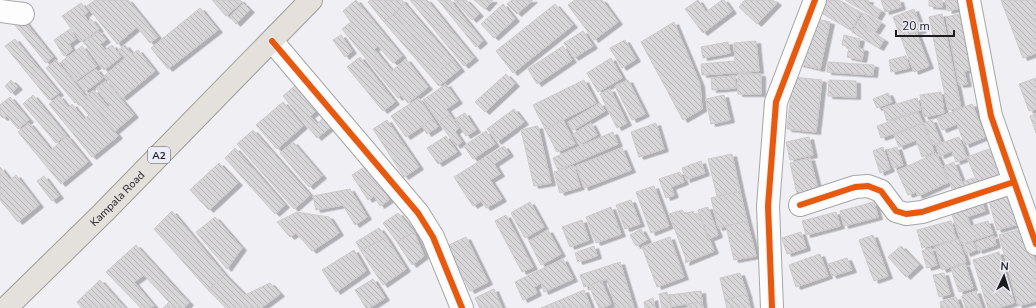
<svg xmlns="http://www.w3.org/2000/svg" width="1036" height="308" font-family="'Nunito Sans',sans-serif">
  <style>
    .building { fill: url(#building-back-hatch); stroke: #cccacb; fill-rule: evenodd; filter: url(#shadow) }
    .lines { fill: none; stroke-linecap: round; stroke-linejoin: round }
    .street-casing { stroke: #a6a6aa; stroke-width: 24 }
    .primary-casing { stroke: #a19c97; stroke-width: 24 }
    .street { stroke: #fdfdfd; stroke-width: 22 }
    .primary { stroke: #e4e1dd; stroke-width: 22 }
    .cycleway-casing { stroke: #ececf7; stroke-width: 8 }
    .cycleway { stroke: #e8590c; stroke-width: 6 }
    .labels { text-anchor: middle; stroke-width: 3; stroke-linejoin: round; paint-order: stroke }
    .shield { fill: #ececf7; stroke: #5a5a60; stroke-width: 1 }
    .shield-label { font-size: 10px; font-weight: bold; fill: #1c1c1f }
    .street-label { font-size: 11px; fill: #1c1c1f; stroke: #ececf7 }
  </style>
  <defs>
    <pattern id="building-back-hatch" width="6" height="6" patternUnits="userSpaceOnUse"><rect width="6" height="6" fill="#d7d5d7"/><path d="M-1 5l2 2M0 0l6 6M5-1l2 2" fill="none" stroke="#b8b6b8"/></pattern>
    <filter id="shadow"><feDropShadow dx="4.5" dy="2.5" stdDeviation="0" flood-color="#0004"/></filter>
  </defs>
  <rect width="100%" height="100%" fill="#efeff4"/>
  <path class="building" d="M95,0H128L158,37L150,43L137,27L117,44L87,6Z
    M212,0H240L242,2L226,16Z
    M356,0L402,56L393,63L378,46L374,49L392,71L406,59L428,87L408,103L401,95L398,98L342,29L351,22L343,11Z
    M370,0H402L405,4L384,22L368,2Z
    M410,0H427L474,58L464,66Z
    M438,0H450L483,41L476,47Z
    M454,0H466L479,14L472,20Z
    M474,0H493L485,9Z
    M512,0H533L517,14L507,4Z
    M575,0H602L618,22L594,40L568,5Z
    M698,0L706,12L722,0H724L732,11L703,33L685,9Z
    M745,0H773L777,3L757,24L739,7Z
    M826,0H839L861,13L851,30L820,12Z
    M845,0H869L868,3L881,11L877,18Z
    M881,0H899L901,7L885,12Z
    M929,0H942V7L929,6Z
    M945,0H958L960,8L948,11Z
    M1001,0H1035L1036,4V53L1023,58Z
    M81,3L88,12L84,15L88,21L91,19L99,29L81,42L62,16Z
    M243,3L250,10L236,24L230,17Z
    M405,4L453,60L441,69L394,14Z
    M503,4L515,19L494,38L481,24Z
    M555,4L573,25L513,73L496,51Z
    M200,8L218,30L168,69L151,48Z
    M914,9L922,30L901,38L893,17Z
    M864,13L881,23L875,32L858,22Z
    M394,14L441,69L453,60L460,69L439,86L384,22Z
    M942,14L961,108L948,110L929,17Z
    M960,14L970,70L964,71L967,84L959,85L946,17Z
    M809,17L830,22L820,69L799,64Z
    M23,19L53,57L46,63L15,25Z
    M674,22L700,84L702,109L683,120L641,42Z
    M857,23L884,40L879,48L852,32Z
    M70,29L76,39L69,44L72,50L64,56L54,40Z
    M99,31L106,40L100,44L105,50L112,45L121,57L104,70L84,42Z
    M583,31L593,46L574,58L564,43Z
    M916,32L929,66L914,72L901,38Z
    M341,35L352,51L345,57L333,40Z
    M844,35L860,39L858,48L864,49L862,60L847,57L849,47L842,45Z
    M15,39L59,93L49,100L5,46Z
    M625,40L636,59L622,68L610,48Z
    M756,41L759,71L702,75L701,64L735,61L734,43Z
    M728,42L730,53L703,58L701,47Z
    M125,45L132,54L138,50L155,71L122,98L104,76L125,58L118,50Z
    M82,46L97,66L75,81L61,62Z
    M563,46L572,60L537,84L528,69Z
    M906,56L909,68L891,72L889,60Z
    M360,57L395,102L383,111L347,67Z
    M611,58L622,78L598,92L587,73Z
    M56,60L118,136L92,157L49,104L59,96L69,108L72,104L84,119L89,115L77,101L75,103L46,68Z
    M828,62L874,65L873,75L827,72Z
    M96,69L103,78L85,92L78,82Z
    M506,74L515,84L485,112L475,102Z
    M738,74H761V94H738Z
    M735,76L736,88L712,90L711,78Z
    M793,77L822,80L816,132L787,129Z
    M304,78L339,120L317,138L283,96ZM316,111L323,118L317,124L310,116Z
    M1036,78V109L1029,111L1019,84Z
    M11,80L18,87L11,93L5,86Z
    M584,80L596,103L545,129L533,105Z
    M628,80L645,114L632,120L615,86Z
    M829,80L856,81V97L828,96Z
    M106,81L134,115L115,131L86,96L94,90L108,107L110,105L96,88Z
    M446,84L458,101L446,109L450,115L439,122L423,100Z
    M610,89L627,123L617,128L600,94Z
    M941,92L944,113L924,117L920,95Z
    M888,93L892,102L877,108L873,99Z
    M33,95L66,135L56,143L23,104Z
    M724,95L730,120L711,124L706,99Z
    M10,97L29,120L18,129L7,116L3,118L0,115V105Z
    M419,98L433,119L406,137L391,116Z
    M917,98L921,110L887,121L883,108Z
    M283,102L303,126L277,149L256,125Z
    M600,103L605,111L573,130L568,122Z
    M972,104L985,137L965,145L957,124L942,130L937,118Z
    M514,109L524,122L497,142L487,129Z
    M918,112L923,123L881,138L877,126Z
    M465,113L476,130L466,136L455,119Z
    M1036,114V133L1030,116Z
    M450,115L459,128L455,132L462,142L456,146L439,122Z
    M433,119L438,127L427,134L422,126Z
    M387,120L419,167L404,177L373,129Z
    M563,120L575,144L557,152L545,129Z
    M932,120L941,142L933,145L924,123Z
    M29,123L51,150L67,136L88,162L61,184L18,132Z
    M591,123L597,135L579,145L573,134Z
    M656,123L664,149L639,157L631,132Z
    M923,123L934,152L922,157L916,140L899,147L894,135Z
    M538,126L551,183L534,186L521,130Z
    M253,130L310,195L294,209L237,144Z
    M486,131L495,144L473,159L464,146Z
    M613,132L618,144L558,170L553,158Z
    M446,136L457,152L438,164L427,148Z
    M809,137L813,155L790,160L786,142Z
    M959,137L967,158L956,162L952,151L940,156L936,145Z
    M293,142L322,176L309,187L280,153Z
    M504,146L509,154L494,164L500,174L490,180L502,199L486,208L481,201L473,206L454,177Z
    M883,147L890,169L880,173L873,151Z
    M897,147L903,165L893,168L887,150Z
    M235,148L285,205L275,214L225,158Z
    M622,148L631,170L584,188L576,166Z
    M989,149L1002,181L980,189L967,157Z
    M936,153L949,182L918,196L916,192L908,195L897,171Z
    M732,154L740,191L717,196L708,159Z
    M810,158L819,193L798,198L790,163Z
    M374,161L392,189L385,193L389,200L380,206L374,196L368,200L352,175Z
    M701,161L705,173L686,180L682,168Z
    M954,162L962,182L974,178L979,191L956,200L944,166Z
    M219,163L238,183L209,210L190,190Z
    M574,166L580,187L560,193L554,172Z
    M0,167L10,180L16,175L39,205L18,222L0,200Z
    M680,172L684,182L671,187L674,195L666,198L659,179Z
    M44,176L59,196L52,201L37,181Z
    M654,186L669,226L651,233L636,192Z
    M350,189L367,217L355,225L343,205L316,210L313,196Z
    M740,191L747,221L718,228L711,198Z
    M1012,195L1019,224L997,230L989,201Z
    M981,199L985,211L967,217L971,226L988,221L993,234L962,244L950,209Z
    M631,200L640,224L625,229L616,205Z
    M530,202L544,227L525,238L511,213Z
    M874,202L878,217L844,226L840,211Z
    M611,207L621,234L596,243L586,217Z
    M708,207L718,235L708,239L698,210Z
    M682,210L685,214L693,211L695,215L699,213L714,251L685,263L686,259L669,214Z
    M172,211L225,275L208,290L154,229Z
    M297,212L329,217L339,233L312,251L296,233L290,237L277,222Z
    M836,212L840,226L806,235L802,221Z
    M398,213L414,232L397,242L383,223Z
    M506,215L533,267L522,272L495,221Z
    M215,217L242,248L227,269L196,232Z
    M582,220L589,240L570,247L562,227Z
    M747,221L756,256L734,260L726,226Z
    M951,221L956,239L922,248L917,230Z
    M379,228L386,237L361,251L356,242Z
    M1026,228L1036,266V301L1018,306L999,235Z
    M641,229L647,240L636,246L630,235Z
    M548,230L561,254L541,265L529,241Z
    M414,232L424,256L412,265L397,242Z
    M801,232L806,248L787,254L782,238Z
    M873,235L888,276L874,281L859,240Z
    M994,236L996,245L978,251L976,242Z
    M386,237L406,269L383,285L361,251Z
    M466,237L488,282L470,291L447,246Z
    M670,237L684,277L657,287L642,247Z
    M958,239L966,262L942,270L935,247Z
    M973,242L976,250L966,254L963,246Z
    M136,245L189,303L184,308H163L169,302L144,275L134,282L154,306L148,308H141L106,272Z
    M594,246L597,256L578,262L575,253Z
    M901,246L919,265L906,277L888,257Z
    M931,248L937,265L927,268L922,251Z
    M354,250L366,271L336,292L322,270Z
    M999,252L1014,303L997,308H988L973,260Z
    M820,254L828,276L796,287L789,265Z
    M847,258L852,270L832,276L828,264Z
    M563,259L573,279L544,292L541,283L534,287L537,293L523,300L515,282Z
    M620,262L634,308H616L607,279L584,287L580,275Z
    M965,264L973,288L959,292L951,269Z
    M740,273L747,294L725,300L720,278Z
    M944,273L950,294L939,297L933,275Z
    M225,275L245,295L270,283L280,294L261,308H226L208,290Z
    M373,279L385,298L369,308H366L355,290Z
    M100,280L125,308H82L77,302Z
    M601,280L611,304L602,308H599L589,286Z
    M494,289L502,308H480L475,298Z
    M584,290L591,308H541Z
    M701,291L702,302L672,306L670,295Z
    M976,291L982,308H966L962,296Z
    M667,292L671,308H662L659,294Z
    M747,294L750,308H727L725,300Z
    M956,297L960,308H941L940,302Z
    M653,298L655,308H645L644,302Z
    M702,302L703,308H688L687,304Z"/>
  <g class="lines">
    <defs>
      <path id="street" d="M969,0L991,116L1036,244
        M0,11L23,14
        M272,41L418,213L433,237L462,308
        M800,205L855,187L868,186L881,191L896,211L906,214L922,212L1014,182
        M772,308L768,206L776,102L815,0"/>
      <g id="primary">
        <path id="s1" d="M6,308L103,213L311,0"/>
      </g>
    </defs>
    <use href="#street" class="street-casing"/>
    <use href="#primary" class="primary-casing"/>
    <use href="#street" class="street"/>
    <use href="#primary" class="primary"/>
    <defs>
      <path id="cycleway" d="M969,0L991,116L1036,244
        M272,41L418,213L433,237L462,308
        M800,205L855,187L868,186L881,191L896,211L906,214L922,212L1014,182
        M772,308L768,206L776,102L815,0"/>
    </defs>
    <use href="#cycleway" class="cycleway-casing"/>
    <use href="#cycleway" class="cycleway"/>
  </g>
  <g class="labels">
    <rect class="shield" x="148" y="147" width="22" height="16" rx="3"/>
    <g class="shield-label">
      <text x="159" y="159">A2</text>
    </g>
    <g class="street-label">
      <text dy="4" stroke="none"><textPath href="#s1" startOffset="156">Kampala Road</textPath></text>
    </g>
  </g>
  <g transform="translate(1004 276) rotate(4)" stroke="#ececf7" stroke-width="3" paint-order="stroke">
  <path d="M0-3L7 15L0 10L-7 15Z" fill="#1c1c1f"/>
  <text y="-6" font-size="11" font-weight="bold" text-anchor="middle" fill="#1c1c1f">N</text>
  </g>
  <path d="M896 30v6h58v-6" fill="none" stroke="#1c1c1f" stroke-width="2"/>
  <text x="902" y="30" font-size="12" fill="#1c1c1f" stroke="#ececf7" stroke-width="3" paint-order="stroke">20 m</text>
</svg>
